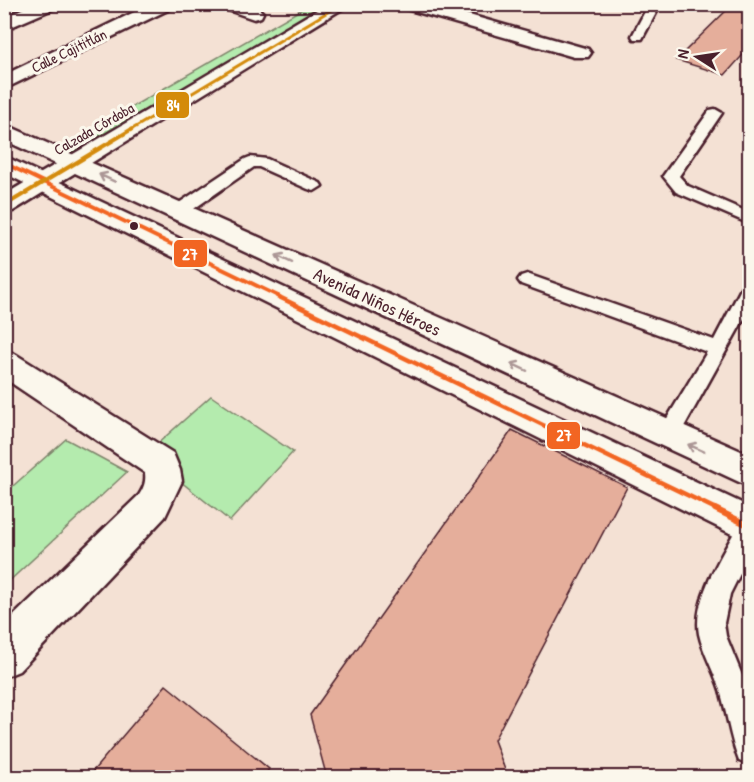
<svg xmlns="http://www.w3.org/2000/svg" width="754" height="782" font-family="'Patrick Hand',sans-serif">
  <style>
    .green { fill: #b4ebae; stroke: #7f856c; stroke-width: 1.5 }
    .building { fill: #e5ae9b; stroke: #4a1f2b; stroke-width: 1.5 }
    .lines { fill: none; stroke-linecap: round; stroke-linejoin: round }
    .service-casing { stroke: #4a1f2b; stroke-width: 5 }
    .pedestrian-casing { stroke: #4a1f2b; stroke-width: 5 }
    .minor-casing { stroke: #4a1f2b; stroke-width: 5 }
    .primary-casing { stroke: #4a1f2b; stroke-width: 5 }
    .service { fill: #fbf7ec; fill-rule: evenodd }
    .pedestrian { fill: #fbf7ec; fill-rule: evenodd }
    .minor { fill: #fbf7ec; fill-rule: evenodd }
    .primary { fill: #fbf7ec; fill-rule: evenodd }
    .bus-1-far2-casing { stroke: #fbf7ec; stroke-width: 8 }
    .bus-1-far1-casing { stroke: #fbf7ec; stroke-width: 9 }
    .bus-1-casing { stroke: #fbf7ec; stroke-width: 10 }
    .bus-2-far1-casing { stroke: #fbf7ec; stroke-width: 6 }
    .bus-2-casing { stroke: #fbf7ec; stroke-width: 8 }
    .bus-1-far2 { stroke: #f26522; stroke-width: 4 }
    .bus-1-far1 { stroke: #f26522; stroke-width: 4.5 }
    .bus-1 { stroke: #f26522; stroke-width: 6 }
    .bus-2-far1 { stroke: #d48b09; stroke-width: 3 }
    .bus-2 { stroke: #d48b09; stroke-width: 4 }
    .oneway { stroke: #ab9695 }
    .bus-dot { fill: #4a1f2b; stroke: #fbf7ec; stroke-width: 2 }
    .labels { text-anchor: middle; stroke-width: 6; stroke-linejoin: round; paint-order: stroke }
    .far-street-label { font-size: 15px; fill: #4a1f2b; stroke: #fbf7ec }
    .street-label { font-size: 18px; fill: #4a1f2b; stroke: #fbf7ec }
    .line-badge { stroke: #fbf7ec; stroke-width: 2 }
    .badge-label { font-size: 16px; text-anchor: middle; font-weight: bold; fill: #fff }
  </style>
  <rect width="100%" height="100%" fill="#f4e1d4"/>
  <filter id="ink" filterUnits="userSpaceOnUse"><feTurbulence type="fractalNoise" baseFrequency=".0167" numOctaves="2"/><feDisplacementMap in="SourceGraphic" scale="12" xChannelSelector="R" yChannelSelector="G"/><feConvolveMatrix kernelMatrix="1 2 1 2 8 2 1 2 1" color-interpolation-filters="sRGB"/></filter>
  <g filter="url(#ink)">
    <path class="green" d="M309,5H337L69,161L57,150Z
      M211,396L293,452L230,521L146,454Z
      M66,439L127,472L5,585V493Z"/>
    <path class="building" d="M733,4H750V47L725,75L676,60Z
      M512,430L627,487L494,740L508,778H327L310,715Z
      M750,601V625L743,622Z
      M166,685L269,769L263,778H87Z"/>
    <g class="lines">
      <defs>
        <path id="service" d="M649,4H661L642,39H634L632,36Z
          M715,109L722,113L679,176L688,186L750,213V224L676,192L663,176L710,110Z
          M250,157L267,159L320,183L322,186L314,191L308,189L259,167H254L185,215H173L171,211L173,207L245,159Z
          M527,274L714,340L743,285L750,283V308L676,441L668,444L660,441L657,435L707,352L521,284L518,280L521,276Z
          M750,517V554L730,594L724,623L726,636L750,695V765L739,761C730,738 727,713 720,690C714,671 703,653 699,634C692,598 725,551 741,520Z"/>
        <path id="pedestrian" d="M33,4H58L55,8L4,30V17Z
          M151,4H175L172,8L4,89V75Z
          M219,4C233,4 254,1 263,13L261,17L254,19L222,8Z"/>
        <path id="minor" d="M327,4H350L13,211L4,214V195Z
          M400,4H431L588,49L591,53L588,57H574L403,8Z
          M4,350L15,354L173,453L180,470L182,481L165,517L19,671L4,677V625L139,495C144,487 146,482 145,473L4,378Z"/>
        <path id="primary" d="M4,124L750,455V487L4,140Z
          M4,156L750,507V543L4,173Z"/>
      </defs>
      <use href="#service" class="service-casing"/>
      <use href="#pedestrian" class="pedestrian-casing"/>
      <use href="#minor" class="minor-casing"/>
      <use href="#primary" class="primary-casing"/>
      <use href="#service" class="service"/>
      <use href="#pedestrian" class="pedestrian"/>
      <use href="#minor" class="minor"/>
      <use href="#primary" class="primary"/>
      <defs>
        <path id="bus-1-far2" d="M4,163L280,297"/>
        <path id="bus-1-far1" d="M277,296L718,510"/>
        <path id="bus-1" d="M715,509L750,526"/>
        <path id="bus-2-far1" d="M129,131L341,4"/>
        <path id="bus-2" d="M4,206L132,129"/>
      </defs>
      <use href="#bus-1-far2" class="bus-1-far2-casing"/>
      <use href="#bus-1-far1" class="bus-1-far1-casing"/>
      <use href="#bus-1" class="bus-1-casing"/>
      <use href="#bus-2-far1" class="bus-2-far1-casing"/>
      <use href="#bus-2" class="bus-2-casing"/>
      <use href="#bus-1-far2" class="bus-1-far2"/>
      <use href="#bus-1-far1" class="bus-1-far1"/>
      <use href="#bus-1" class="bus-1"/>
      <use href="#bus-2-far1" class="bus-2-far1"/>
      <use href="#bus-2" class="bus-2"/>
    </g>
    <defs><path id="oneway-shaft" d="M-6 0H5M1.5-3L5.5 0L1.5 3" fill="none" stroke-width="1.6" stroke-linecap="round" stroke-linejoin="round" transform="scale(1.5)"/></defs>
    <g class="oneway">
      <use href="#oneway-shaft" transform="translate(107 178) rotate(-155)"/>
      <use href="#oneway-shaft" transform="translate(284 259) rotate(-155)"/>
      <use href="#oneway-shaft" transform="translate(519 367) rotate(-155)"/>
      <use href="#oneway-shaft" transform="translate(696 448) rotate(-156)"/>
    </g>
  </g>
  <circle class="bus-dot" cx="134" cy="226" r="5"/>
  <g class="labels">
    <g class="far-street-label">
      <text transform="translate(69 51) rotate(-26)" y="5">Calle Cajititlán</text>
      <text transform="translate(94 129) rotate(-30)" y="5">Calzada Córdoba</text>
    </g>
    <g class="street-label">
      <text transform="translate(377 302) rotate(25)" y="6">Avenida Niños Héroes</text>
    </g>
  </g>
  <g class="line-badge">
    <rect x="155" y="91" width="35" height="28" rx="6" fill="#d48b09"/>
    <rect x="173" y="239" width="35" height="29" rx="6" fill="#f26522"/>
    <rect x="546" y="421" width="35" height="29" rx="6" fill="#f26522"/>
  </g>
  <g class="badge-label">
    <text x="173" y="111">84</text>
    <text x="190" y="260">27</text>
    <text x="564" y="441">27</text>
  </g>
  <rect width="754" height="782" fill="none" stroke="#fbf7ec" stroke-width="24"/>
  <rect x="12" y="12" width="730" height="758" fill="none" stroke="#4a1f2b" stroke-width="2" filter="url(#ink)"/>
  <g transform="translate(697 57) rotate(282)" stroke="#fbf7ec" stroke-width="4.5" paint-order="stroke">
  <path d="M0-4.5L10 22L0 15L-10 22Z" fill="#4a1f2b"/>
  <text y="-9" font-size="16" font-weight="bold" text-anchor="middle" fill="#4a1f2b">N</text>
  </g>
</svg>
